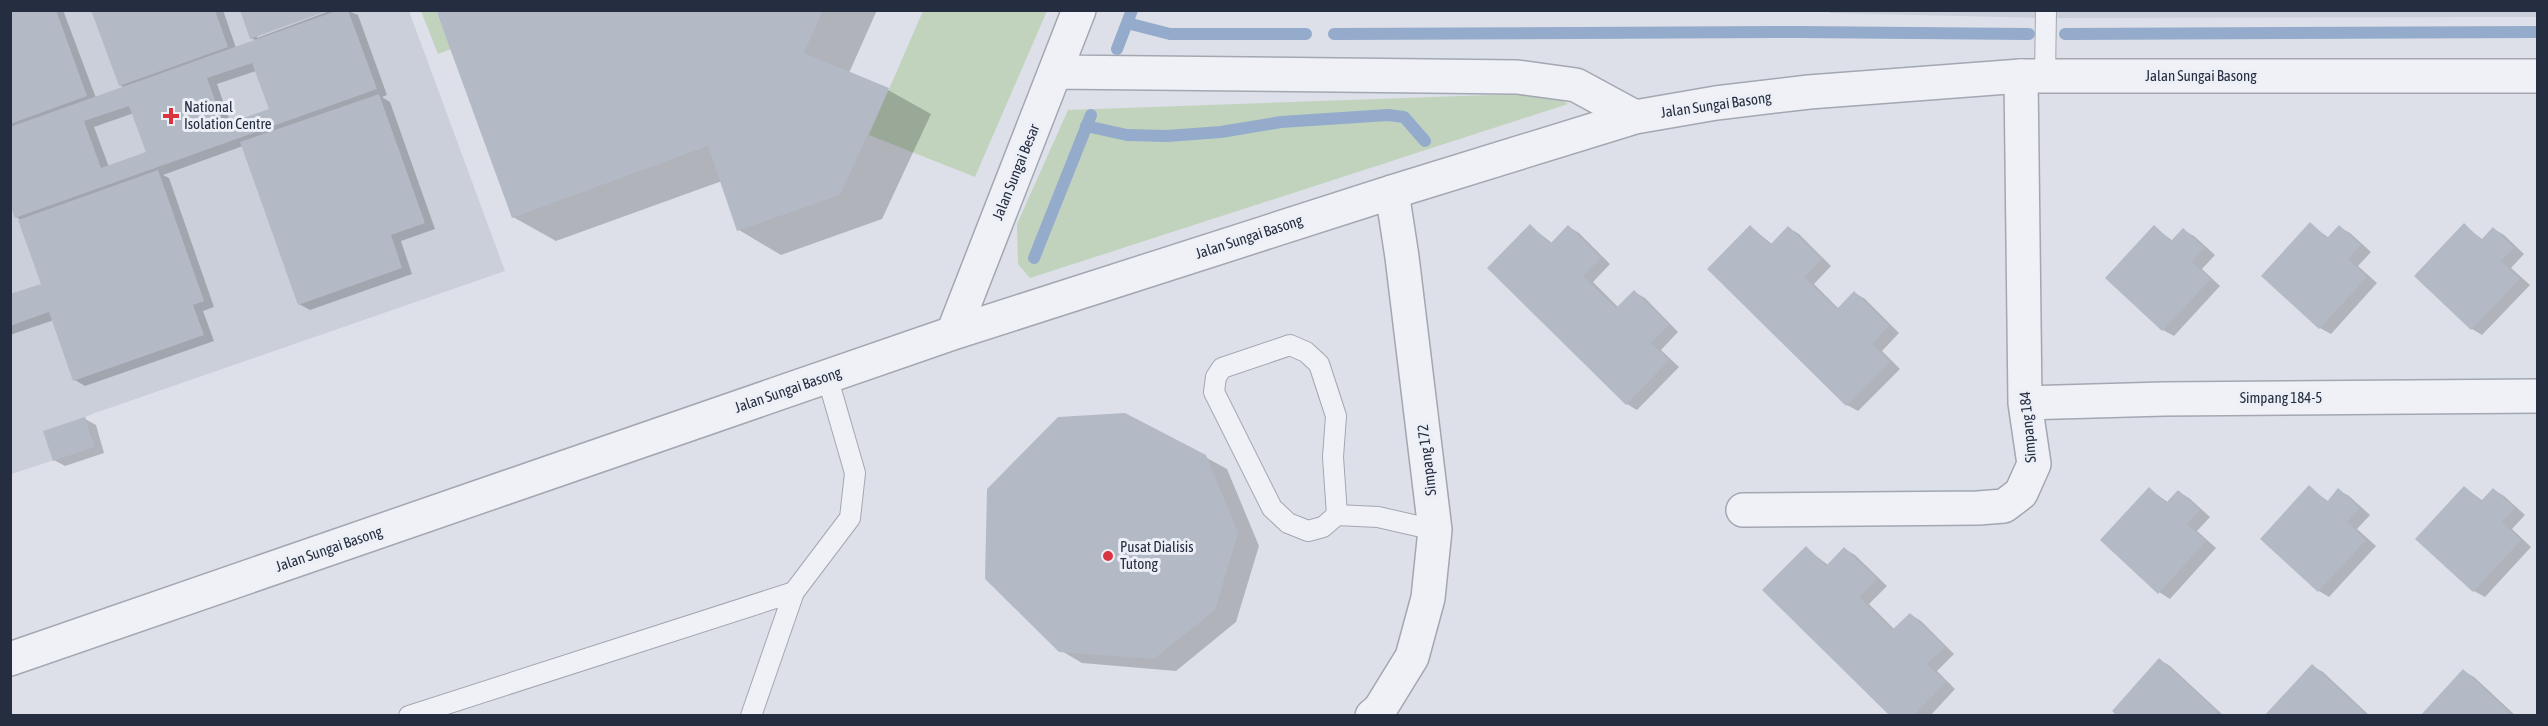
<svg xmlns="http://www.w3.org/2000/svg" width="2548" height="726" font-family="'Asap Condensed',sans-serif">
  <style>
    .built { fill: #cacfda }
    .green { fill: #c1d3bd }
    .shadow { fill: #0003; fill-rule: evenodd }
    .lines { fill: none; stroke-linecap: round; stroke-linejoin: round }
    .stream { stroke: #94abcc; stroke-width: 12 }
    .building { fill: #b3b9c5; fill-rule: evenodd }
    .service-casing { stroke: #a2a7b2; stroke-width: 22 }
    .minor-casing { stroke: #a2a7b2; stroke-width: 36 }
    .tertiary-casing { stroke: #a2a7b2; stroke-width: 36 }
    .service { stroke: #f0f1f6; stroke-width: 20 }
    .minor { stroke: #f0f1f6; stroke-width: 33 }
    .tertiary { stroke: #f0f1f6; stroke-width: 33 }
    .poi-dot { fill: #da3441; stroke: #eceff6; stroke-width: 2 }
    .labels { text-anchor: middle; stroke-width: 6; stroke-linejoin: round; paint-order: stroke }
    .street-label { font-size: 15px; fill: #252d40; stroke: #eceff6 }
    .poi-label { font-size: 15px; fill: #252d40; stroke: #eceff6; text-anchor: start }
  </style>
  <rect width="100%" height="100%" fill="#dde0e8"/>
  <path class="built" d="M2537,10L2538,17L2046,18L1830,13L1828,11Z
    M11,11H409L505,271L95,413L85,417L95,447L11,474Z"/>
  <path class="green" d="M421,11H436L451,49L438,54Z
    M923,11H1047L975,177L869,135Z
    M1548,93L1568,104L1030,278L1018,264L1017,224L1068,110Z"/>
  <path class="shadow" d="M10,10H63L96,98L125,88L120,85L92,10H223L236,48L257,41L251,38L257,35V38L332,10H354L351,12L358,15L387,95L382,97L390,102L435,229L401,241L412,274L310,310L299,304L243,146L163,175L169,178L214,307L203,311L214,341L85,386L75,380L54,320L10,335V296L42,285L21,220L16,217L10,201ZM256,71L271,110L231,124L217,84ZM134,113L148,153L109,167L94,127Z
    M438,10H877L849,73L888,90L931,114L882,219L781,255L739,230L722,181L556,241L513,217Z
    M2310,224L2329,238L2339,227L2350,233L2371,252L2358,266L2377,283L2331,334L2320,328Z
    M2464,225L2483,240L2494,229L2504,235L2524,254L2511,268L2530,285L2482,335L2472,329Z
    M1530,226L1552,243L1569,227L1579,233L1610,264L1593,282L1619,308L1634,292L1645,298L1678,332L1661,350L1679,367L1637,410L1627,404Z
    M1751,227L1773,245L1789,228L1799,234L1831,266L1814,284L1839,309L1855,293L1865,299L1899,333L1882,351L1900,369L1858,411L1847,405L1709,269Z
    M2154,227L2173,241L2183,230L2194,236L2215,255L2202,269L2220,286L2174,336L2163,330L2107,278Z
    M85,419L96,425L104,453L65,466L54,460Z
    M1205,457L1227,469L1259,546L1236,622L1176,671L1082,663L1060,650Z
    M2309,487L2329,502L2338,490L2349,496L2370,515L2357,529L2376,546L2329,597L2319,591Z
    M2464,487L2483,501L2494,490L2504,496L2525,515L2512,529L2531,547L2485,597L2474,591L2417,539Z
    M2149,489L2169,503L2179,492L2189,498L2210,517L2197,531L2216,548L2170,599L2159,592Z
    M1806,548L1828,565L1845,549L1855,555L1887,586L1869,604L1894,629L1910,614L1921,621L1954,654L1937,671L1955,689L1930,716H1892Z
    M2160,660L2170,666L2224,716H2119Z
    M2312,666L2323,672L2370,716H2266Z
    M2463,671L2474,677L2516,716H2422Z"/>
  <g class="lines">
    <path class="stream" d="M1127,23L1170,34H1306
      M1334,34L1797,32L2029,34
      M2065,34L2538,32
      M1117,49L1132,10
      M1086,126L1127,135L1167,136L1221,132L1281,122L1388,115L1404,117L1425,141
      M1034,258L1091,115"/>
  </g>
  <path class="building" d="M10,10H56L87,96L10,124Z
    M91,10H215L228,47L119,86Z
    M240,10H327V11L250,39Z
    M339,10H348L377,89L15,218L10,205V127ZM252,63L269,109L224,125L207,78ZM129,106L146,152L101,168L84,121Z
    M436,10H823L804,53L889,88L840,195L737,231L708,146L512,218Z
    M379,94L425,223L391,235L402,268L298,305L240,142Z
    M158,170L204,301L193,305L204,335L73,381L49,312L10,326V294L41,284L18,220Z
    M2310,222L2327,238L2339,225L2361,245L2348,259L2367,277L2319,329L2261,276Z
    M2464,223L2481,240L2493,227L2514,248L2501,261L2520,279L2471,330L2414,276Z
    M1530,224L1550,244L1568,225L1601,258L1583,276L1616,308L1634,290L1669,325L1651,343L1669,360L1626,405L1487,268Z
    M1750,225L1770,245L1788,226L1822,259L1804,277L1837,309L1854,291L1889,326L1872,344L1890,362L1846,406L1707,269Z
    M2154,225L2171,241L2183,228L2205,248L2192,262L2211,279L2162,331L2105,278Z
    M1125,413L1206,455L1238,533L1215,610L1154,659L1059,652L985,579L987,489L1058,417Z
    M85,417L95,447L53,461L43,431Z
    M2309,485L2327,502L2338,488L2360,508L2347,522L2366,540L2318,592L2260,539Z
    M2464,486L2481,501L2493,488L2515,508L2502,522L2521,540L2473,592L2415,539Z
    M2149,487L2166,503L2178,490L2200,510L2187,524L2206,541L2158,594L2100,540Z
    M1806,546L1826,566L1844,547L1877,579L1859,597L1892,630L1910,613L1945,647L1927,664L1946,682L1913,716H1890L1762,590Z
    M2159,658L2217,711L2214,716H2117L2112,711Z
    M2312,664L2368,716H2264Z
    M2463,669L2513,716H2420Z"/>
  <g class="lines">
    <defs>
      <path id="service" d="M2045,76L2046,10
        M1337,515L1333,457L1336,416L1319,364L1306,352L1290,345L1222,368L1216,377L1214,392L1272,508L1288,523L1308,531L1323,527L1337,515L1378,517L1435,530
        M794,592L850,518L855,473L827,376
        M409,716L794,592L751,716"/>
      <path id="minor" d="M2025,403L2164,399L2538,396
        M1743,510L1978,508L2004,506L2021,493L2034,464L2025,403L2021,76
        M1372,716L1380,709L1412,657L1428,598L1435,530L1402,257L1392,192"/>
      <path id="tertiary" d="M1055,72L1517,77L1576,85L1635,117
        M953,333L1079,10
        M10,659L953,333L1392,192L1635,117L1716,103L1809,92L2021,76H2538"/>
    </defs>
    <use href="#service" class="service-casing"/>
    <use href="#minor" class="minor-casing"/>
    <use href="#tertiary" class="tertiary-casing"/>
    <use href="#service" class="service"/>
    <use href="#minor" class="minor"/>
    <use href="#tertiary" class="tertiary"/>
  </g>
  <g class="poi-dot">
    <path d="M168 107h6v6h6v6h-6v6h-6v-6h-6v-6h6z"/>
    <circle cx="1108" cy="556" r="6"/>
  </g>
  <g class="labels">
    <g class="street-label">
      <text x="2201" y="81">Jalan Sungai Basong</text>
      <text transform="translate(1716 105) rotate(-8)" y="5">Jalan Sungai Basong</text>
      <text transform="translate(1016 172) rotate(-68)" y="5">Jalan Sungai Besar</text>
      <text transform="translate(1249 237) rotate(-18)" y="5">Jalan Sungai Basong</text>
      <text transform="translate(788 390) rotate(-19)" y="5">Jalan Sungai Basong</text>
      <text x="2281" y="403">Simpang 184-5</text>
      <text transform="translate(2028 427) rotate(-95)" y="5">Simpang 184</text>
      <text transform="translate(1427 460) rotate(-97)" y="5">Simpang 172</text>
      <text transform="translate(329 549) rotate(-19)" y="5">Jalan Sungai Basong</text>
    </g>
    <g class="poi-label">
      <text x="184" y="112">National<tspan x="184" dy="17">Isolation Centre</tspan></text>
      <text x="1120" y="552">Pusat Dialisis<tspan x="1120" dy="17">Tutong</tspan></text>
    </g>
  </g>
  <rect width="2548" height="726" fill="none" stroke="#252d40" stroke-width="24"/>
</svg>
